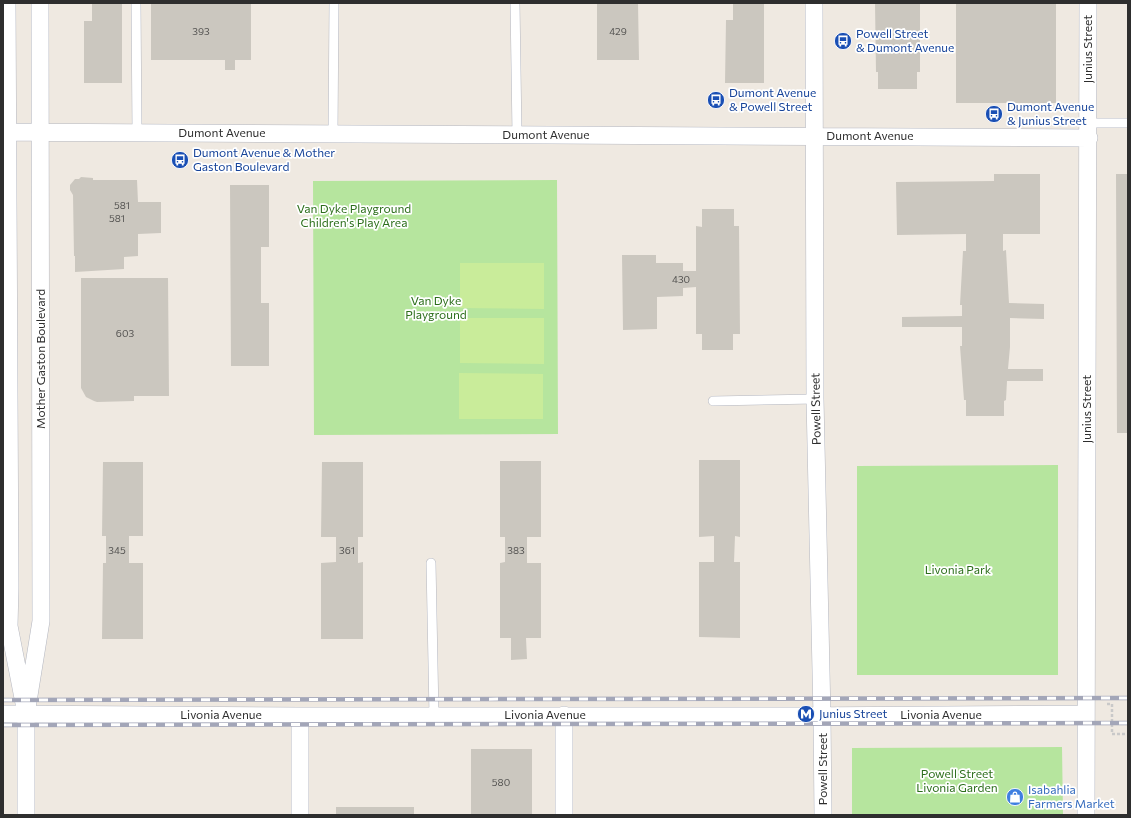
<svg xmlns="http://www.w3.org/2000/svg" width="1131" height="818" font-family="Commissioner,sans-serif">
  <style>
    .green { fill: #b6e59e }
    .pitch { fill: #c9ec9a }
    .building { fill: #cbc7bf }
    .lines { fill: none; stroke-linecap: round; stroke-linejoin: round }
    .lane-casing { stroke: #b4b7c1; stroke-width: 10 }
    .street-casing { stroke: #b4b7c1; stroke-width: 18 }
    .path { stroke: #c9c9c9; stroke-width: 2.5; stroke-dasharray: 3 2; stroke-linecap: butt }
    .lane { stroke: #fff; stroke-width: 9 }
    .street { stroke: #fff; stroke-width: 17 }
    .rail-casing { stroke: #a3a6b8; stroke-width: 4.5 }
    .rail { stroke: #fff; stroke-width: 3; stroke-dasharray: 9; stroke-linecap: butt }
    .labels { text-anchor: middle; stroke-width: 3.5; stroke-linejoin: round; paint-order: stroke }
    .number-label { font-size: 10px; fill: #555452 }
    .transit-label { font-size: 12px; fill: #164399; stroke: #fff; text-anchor: start }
    .street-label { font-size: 12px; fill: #2e2e2e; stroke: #fff }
    .park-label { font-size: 12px; fill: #2c6e1b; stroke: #fff }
    .shop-label { font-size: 12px; fill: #366cbe; stroke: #fff; text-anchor: start }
  </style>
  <rect width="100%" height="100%" fill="#efe9e1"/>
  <path class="green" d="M557,180L558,434L314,435L313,181Z
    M1058,465V675H857V466Z
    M1062,747L1063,815H852V748Z"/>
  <path class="pitch" d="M460,263H544V309L460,308Z
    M460,318H544V364L460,363Z
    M459,373L543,374V419H459Z"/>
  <path class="building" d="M92,3H122V83H84V21H92Z
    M151,3H251V60H235V70H225V60H151Z
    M597,3H638L639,60H597Z
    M733,3H764V83H725L726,20H733Z
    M875,3H920V72H917V89H878V72H876Z
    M956,3H1056V103H956Z
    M994,174H1040V234H1003V251L1006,250L1009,303L1044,304V319L1010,318V347L1008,369H1043V381H1007L1006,400L1004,401V416H966V400H964L960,346H962V327H902V317L962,316V305H960L963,251H966V234L897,235L896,182L994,181Z
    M1116,174H1128V433H1117Z
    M81,177L93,178V180H137L138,202H161V233L138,234V256L124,257V269L75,272V256H74L73,195L70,190V185L75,179H79Z
    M230,185H269V247H261V303H269V366H231Z
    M702,209H734V226H739L740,334H733V350H702V334H696V287L683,288V296L657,297V329L623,330L622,255H656V263H683V271H696V226L702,227Z
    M81,278H168L169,396H134V401L97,402L94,401L86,397L81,388Z
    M699,460H740V537L735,536L734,562H740V638L699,637V562H714V536L699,537Z
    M500,461H541V537H527V563H541V638H526L527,659L511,660V638H500V563L505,562V537H500Z
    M103,462H143V536H129V563H143V639H102L103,563H106V536H102Z
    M322,462H363V537H358V563L363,562V639H321V563L336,562V537H321Z
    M471,749H532V815H471Z
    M336,807H414V815H336Z"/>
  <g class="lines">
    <defs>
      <path id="lane" d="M136,3L137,132
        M515,3L517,134
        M1089,123H1128
        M333,134L334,3
        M713,401L815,399
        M431,563L434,715"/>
      <path id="street" d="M7,3L10,588L9,626L24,703
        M814,3L815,399L822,716L823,815
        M3,132L1089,138
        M3,714L300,716H798L1086,714
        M300,716V815
        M26,815V714L41,621L40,3
        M564,815V715
        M1086,815L1088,3"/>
    </defs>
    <use href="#lane" class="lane-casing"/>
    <use href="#street" class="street-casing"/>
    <path class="path" d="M1107,704H1112V734H1128"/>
    <use href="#lane" class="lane"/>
    <use href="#street" class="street"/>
    <defs>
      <path id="rail" d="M3,700L1128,698
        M3,725L1128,723"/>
    </defs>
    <use href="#rail" class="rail-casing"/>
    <use href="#rail" class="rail"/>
  </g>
  <defs>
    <symbol id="bus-disc" viewBox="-11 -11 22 22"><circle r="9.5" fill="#1a4fb4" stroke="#fff"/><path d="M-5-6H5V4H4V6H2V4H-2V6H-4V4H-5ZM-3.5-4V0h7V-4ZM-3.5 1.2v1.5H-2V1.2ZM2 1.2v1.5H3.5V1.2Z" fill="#fff"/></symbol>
    <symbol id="metro-disc" viewBox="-11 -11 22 22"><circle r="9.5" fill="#1a4fb4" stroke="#fff"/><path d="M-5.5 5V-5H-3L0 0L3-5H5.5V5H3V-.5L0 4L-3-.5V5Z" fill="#fff"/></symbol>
    <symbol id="shop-disc" viewBox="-11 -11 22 22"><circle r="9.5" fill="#3f7fe0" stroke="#fff"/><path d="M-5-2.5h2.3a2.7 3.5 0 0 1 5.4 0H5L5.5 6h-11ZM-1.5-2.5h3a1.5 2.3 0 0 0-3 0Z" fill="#fff"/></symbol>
  </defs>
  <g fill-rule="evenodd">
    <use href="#bus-disc" x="833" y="31" width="20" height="20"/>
    <use href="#bus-disc" x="706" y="90" width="20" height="20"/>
    <use href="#bus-disc" x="984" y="104" width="20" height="20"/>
    <use href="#bus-disc" x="170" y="150" width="20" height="20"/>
    <use href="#metro-disc" x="796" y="704" width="20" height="20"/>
    <use href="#shop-disc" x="1005" y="787" width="20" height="20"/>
  </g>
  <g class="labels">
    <g class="number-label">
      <text x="201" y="35">393</text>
      <text x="618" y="35">429</text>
      <text x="122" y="209">581</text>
      <text x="117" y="222">581</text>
      <text x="681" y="283">430</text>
      <text x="125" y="337">603</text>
      <text x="117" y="554">345</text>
      <text x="347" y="554">361</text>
      <text x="516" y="554">383</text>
      <text x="501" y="786">580</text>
    </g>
    <g class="transit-label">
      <text x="856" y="38">Powell Street<tspan x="856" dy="14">&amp; Dumont Avenue</tspan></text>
      <text x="729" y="97">Dumont Avenue<tspan x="729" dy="14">&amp; Powell Street</tspan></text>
      <text x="1007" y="111">Dumont Avenue<tspan x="1007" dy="14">&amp; Junius Street</tspan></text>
      <text x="193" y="157">Dumont Avenue &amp; Mother<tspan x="193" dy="14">Gaston Boulevard</tspan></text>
      <text x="819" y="718">Junius Street</text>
    </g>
    <g class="street-label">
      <text transform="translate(1088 49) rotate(-90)" y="4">Junius Street</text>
      <text x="222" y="137">Dumont Avenue</text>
      <text x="546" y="139">Dumont Avenue</text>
      <text x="870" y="140">Dumont Avenue</text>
      <text transform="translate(41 359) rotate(-90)" y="4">Mother Gaston Boulevard</text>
      <text transform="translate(816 409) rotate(-91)" y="4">Powell Street</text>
      <text transform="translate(1087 409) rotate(-90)" y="4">Junius Street</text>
      <text x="221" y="719">Livonia Avenue</text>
      <text x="545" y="719">Livonia Avenue</text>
      <text x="941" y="719">Livonia Avenue</text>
      <text transform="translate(823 769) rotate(-90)" y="4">Powell Street</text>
    </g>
    <g class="park-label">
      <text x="354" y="213">Van Dyke Playground<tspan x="354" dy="14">Children's Play Area</tspan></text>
      <text x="436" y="305">Van Dyke<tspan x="436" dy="14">Playground</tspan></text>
      <text x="958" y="574">Livonia Park</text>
      <text x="957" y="778">Powell Street<tspan x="957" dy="14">Livonia Garden</tspan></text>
    </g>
    <g class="shop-label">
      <text x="1028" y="794">Isabahlia<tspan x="1028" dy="14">Farmers Market</tspan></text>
    </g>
  </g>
  <rect width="1131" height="818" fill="none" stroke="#2e2e2e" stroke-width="8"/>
</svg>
